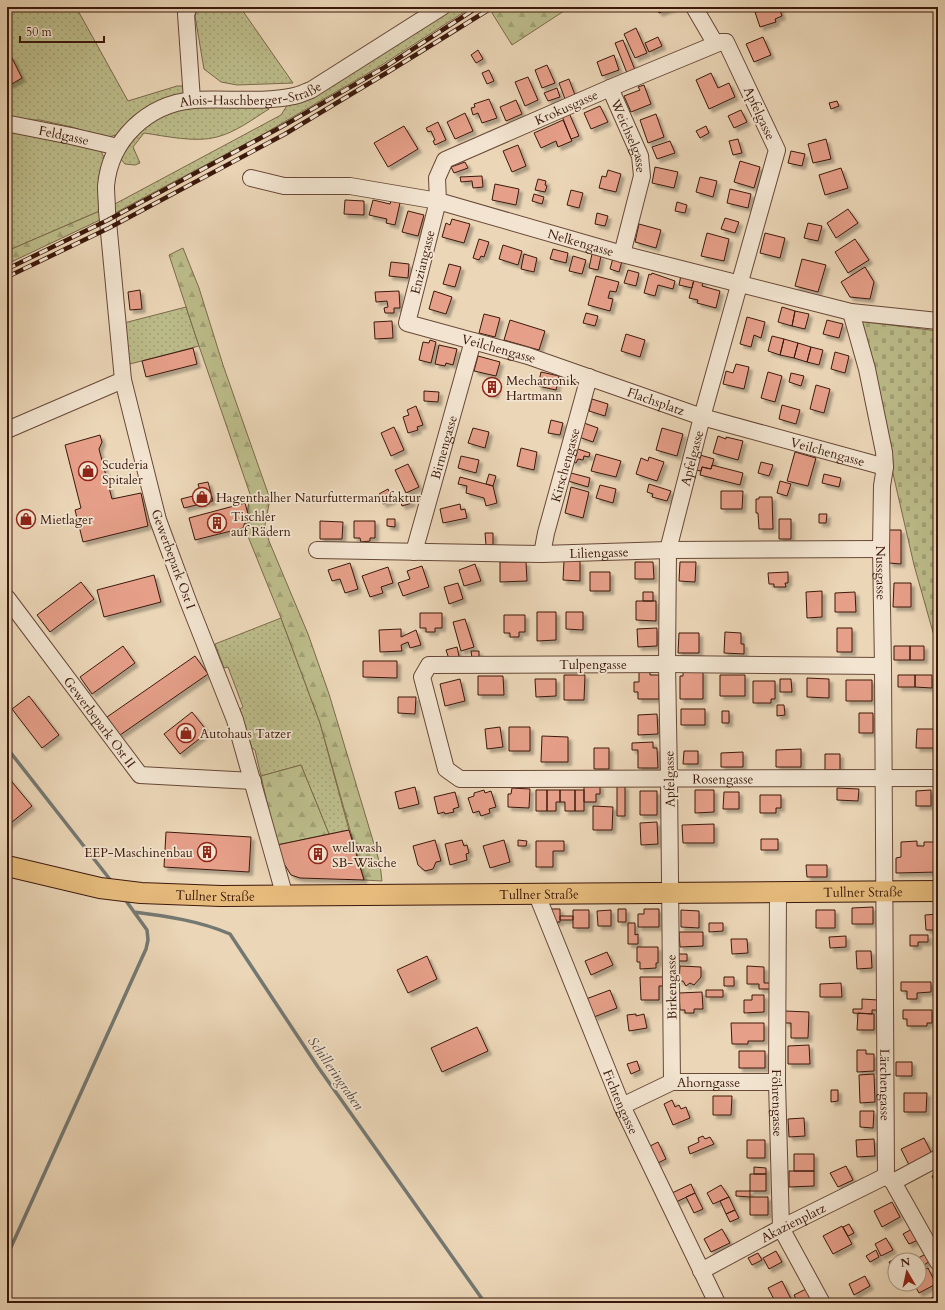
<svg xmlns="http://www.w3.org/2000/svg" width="945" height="1310" font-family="Cardo,serif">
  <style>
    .grass { fill: url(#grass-dots); stroke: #7c6a4b }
    .forest { fill: url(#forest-firs); stroke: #7c6a4b }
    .cemetery { fill: url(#cemetery-stones); stroke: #7c6a4b }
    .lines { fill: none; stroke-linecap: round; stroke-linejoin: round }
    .stream { stroke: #747872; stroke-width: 3.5 }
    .building { fill: #e69f89; stroke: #3c190c; filter: url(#shadow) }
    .minor-casing { stroke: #684837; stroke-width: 18 }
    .major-casing { stroke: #3c190c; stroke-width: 22 }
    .minor { stroke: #f2e4d0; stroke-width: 16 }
    .major { stroke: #e6bb7c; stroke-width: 20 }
    .rail-casing { stroke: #3c190c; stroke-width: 4.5 }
    .rail { stroke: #f2e4d0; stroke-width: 3; stroke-dasharray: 9; stroke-linecap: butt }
    .labels { text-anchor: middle; stroke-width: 3.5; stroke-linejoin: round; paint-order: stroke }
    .street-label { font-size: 13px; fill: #3c190c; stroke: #f2e4d0 }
    .poi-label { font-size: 13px; fill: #3c190c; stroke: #f2e4d0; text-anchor: start }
    .water-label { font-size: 14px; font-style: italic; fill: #58483f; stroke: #f2e4d0 }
  </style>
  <defs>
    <pattern id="grass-dots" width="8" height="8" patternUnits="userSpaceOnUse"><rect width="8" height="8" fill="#bcbc8a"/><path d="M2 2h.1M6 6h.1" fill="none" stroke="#a2a176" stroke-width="1.8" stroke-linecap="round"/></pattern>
    <pattern id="forest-firs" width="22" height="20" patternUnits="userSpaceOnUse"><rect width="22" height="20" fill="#bcbc8a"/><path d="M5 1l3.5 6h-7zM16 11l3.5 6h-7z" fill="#a2a176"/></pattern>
    <pattern id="cemetery-stones" width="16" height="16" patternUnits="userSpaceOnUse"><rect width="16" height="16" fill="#bcbc8a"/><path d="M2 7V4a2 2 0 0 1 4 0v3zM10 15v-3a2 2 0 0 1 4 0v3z" fill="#a2a176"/></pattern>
    <filter id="shadow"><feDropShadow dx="3.5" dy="3.5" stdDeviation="1" flood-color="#0004"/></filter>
  </defs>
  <rect width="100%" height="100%" fill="#ebd6b7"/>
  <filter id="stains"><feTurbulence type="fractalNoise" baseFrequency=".005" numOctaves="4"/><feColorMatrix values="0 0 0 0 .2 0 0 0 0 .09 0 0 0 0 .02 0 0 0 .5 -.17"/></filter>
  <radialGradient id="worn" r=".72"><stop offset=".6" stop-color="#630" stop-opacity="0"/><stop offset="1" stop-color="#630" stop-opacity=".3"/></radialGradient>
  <path class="grass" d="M7,7H76L128,101L177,86H187L181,96L140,113L116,135L105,138L72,127L40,120H28L7,117Z
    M198,7H240L293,83L237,85L221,82L204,69L195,16Z
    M455,7H472L377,68L260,136L115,213L113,205L281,115L288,104L418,31Z
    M264,104L269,109C253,119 236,132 217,137C196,143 165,136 144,133L133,147L140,163L135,165L125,164L120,158L141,127L177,108Z
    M7,130L99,148L105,159L102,210L7,251Z
    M186,307L199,346L130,364L124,323Z
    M281,618L320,723L349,830L329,834L301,765L261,776L255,750L252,748L240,709L243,707L228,667L224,668L215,644Z"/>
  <path class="forest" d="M500,7H570L512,45L492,13Z
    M102,210V219L7,264V251Z
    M183,248L199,288L223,365L270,499L265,525L269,541L308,634L329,694L380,864L382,881L364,880L320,723L281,618L245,529L250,494L199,346L169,255Z
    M301,765L329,834L277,845L261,776Z"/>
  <path class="cemetery" d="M858,321L938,331V650L914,565Z"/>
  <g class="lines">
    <path class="stream" d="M7,748L112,882
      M134,912C166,916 200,921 230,934L318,1067L485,1303
      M7,1256L146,949L148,940L147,930L124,898"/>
  </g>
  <path class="building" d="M656,7H674L659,13Z
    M759,7H779L782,16L775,19L776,22L760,27L755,12L760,11Z
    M636,28L647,53L635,58L624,34Z
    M658,37L662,46L649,52L645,43Z
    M763,37L771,55L754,62L746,44Z
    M623,40L635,70L627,73L615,43Z
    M478,50L483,59L476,63L471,55Z
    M614,55L619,70L602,76L597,62Z
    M11,56L22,78L10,85L7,78V58Z
    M547,65L555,83L542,88L535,70Z
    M489,70L494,81L487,84L482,73Z
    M711,73L718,88L729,83L735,97L709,109L696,80Z
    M528,77L538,100L525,106L515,82Z
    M569,79L575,95L565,99L559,83Z
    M644,85L651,104L631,112L624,96L640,90L638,87Z
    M557,88L560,97L548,101L544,93Z
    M489,99L497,118L482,123L478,113L473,115L471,108L475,107L474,104Z
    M516,100L522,114L506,121L500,107Z
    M837,101L839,106L831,109L829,103Z
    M600,106L608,122L591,129L584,113Z
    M741,110L747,122L734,128L728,116Z
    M465,113L473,131L455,139L447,122Z
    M569,113L579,136L571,139L562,116Z
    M656,114L664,137L648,143L640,120Z
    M563,120L572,141L558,147L556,141L541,148L534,133Z
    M438,122L446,140L435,145L433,141L435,140L431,131L428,132L426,128Z
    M404,126L418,149L388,167L374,143Z
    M706,126L709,133L700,138L696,131Z
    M738,139L742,153L733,155L729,141Z
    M826,139L831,159L813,163L808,144Z
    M670,141L675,153L657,159L652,147Z
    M518,145L526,166L512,172L503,151Z
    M791,151L805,154L802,166L788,163Z
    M740,161L760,167L754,188L734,182Z
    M465,162L468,168L454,173L451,167Z
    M655,167L678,172L674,188L652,183Z
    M841,168L848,188L825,195L819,175Z
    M608,170L621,174L616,192L599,188L602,176L606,177Z
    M482,176L483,187L473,188L472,181L461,182L460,177Z
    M700,177L717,181L713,197L696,192Z
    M538,179L546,181L545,185L547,186L545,192L535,190Z
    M495,184L519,189L516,205L492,200Z
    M730,189L751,194L748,208L727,203Z
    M571,190L583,193L579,208L567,205Z
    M534,194L544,197L542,204L532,201Z
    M345,200L364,201V215L344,214Z
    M373,200L390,204L391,201L400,203L395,225L386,223L387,219L369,215Z
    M677,202L687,205L685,213L675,211Z
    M848,209L858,223L836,238L827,223Z
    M408,211L424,215L418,236L402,232Z
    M597,213L608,216L605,226L595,224Z
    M725,218L739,222L735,233L721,229Z
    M452,219L470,224L464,243L442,237L446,223L450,225Z
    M808,223L822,226L818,241L804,238Z
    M639,224L661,230L656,248L635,242Z
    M707,233L729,239L724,261L701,256Z
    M765,233L785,238L780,258L760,253Z
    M479,239L489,242L484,257L481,256L479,260L473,258Z
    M855,239L869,260L848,273L835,252Z
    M503,245L522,251L518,265L499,259Z
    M553,249L568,253L566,263L550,259Z
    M524,254L537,258L534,272L521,269Z
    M592,254L601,256L598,270L589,268Z
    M573,256L586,260L582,274L569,271Z
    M613,258L622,261L619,272L610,269Z
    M802,259L826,265L818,292L795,286Z
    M391,262L409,264L408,278L389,276Z
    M449,264L461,267L455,287L443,284Z
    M865,267L874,282L870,299L850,297L841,282Z
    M628,270L639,273L636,286L624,283Z
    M652,273L675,281L673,289L658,285L655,296L644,293L649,274L651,275Z
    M681,275L694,279L692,288L679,285Z
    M596,276L619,282L616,292L610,291L608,298L613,299L610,311L588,305Z
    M694,280L703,282L702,286L720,291L716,308L697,303L698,300L689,298Z
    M140,290L142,309L130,310L128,292Z
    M399,291L400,308H394V313H385L384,308L388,307L387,301L376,302L375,292Z
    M434,291L452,297L446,314L429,309Z
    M782,307L795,311L792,326L778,322Z
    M795,311L809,314L805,329L792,326Z
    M586,313L598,316L595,326L583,323Z
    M484,314L500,318L495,337L479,333Z
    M747,317L765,322L761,338L754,335L751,347L740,344Z
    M510,320L545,331L539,350L504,340Z
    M827,320L843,324L839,338L823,334Z
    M392,321L393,338L375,339L374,322Z
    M626,334L645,340L640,357L621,351Z
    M772,336L784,339L780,355L768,351Z
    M784,339L798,343L794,358L780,355Z
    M430,340L436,342L431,363L419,360L423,342L429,343Z
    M798,343L811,347L807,362L794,358Z
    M439,345L457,349L453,365L446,363L445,366L435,364Z
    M811,347L823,350L819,365L807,362Z
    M193,348L197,364L146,377L142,361Z
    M835,352L849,356L845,373L831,369Z
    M478,356L500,362L496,376L474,371Z
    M736,364L749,367L744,389L723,384L726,371L733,373Z
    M541,372L559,376L556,390L538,386Z
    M768,372L782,376L775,402L761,398Z
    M791,373L804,376L801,386L789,382Z
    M489,380L498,382L495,395L486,393Z
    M816,385L830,389L824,413L810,409Z
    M424,391L439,392L438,402L424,401Z
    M592,399L608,404L605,416L589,411Z
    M782,405L800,410L796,424L779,419Z
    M416,406L423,425L417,427L418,430L408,433L403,417L409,415L407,410Z
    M551,420L563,423L560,435L548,433Z
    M584,423L598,428L593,442L579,437Z
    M394,427L404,450L391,456L381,433Z
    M473,428L489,432L485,448L468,443Z
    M662,428L683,434L677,456L656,450Z
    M100,435L102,442L99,449L112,499L141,493L148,526L83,542L75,510L81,508L65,445Z
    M718,436L726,439V437L743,441L738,460L713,453Z
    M521,448L537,452L534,470L517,466Z
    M575,448L590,453L589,457L584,456L583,460L578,459L576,463L571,461Z
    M795,452L816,458L808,486L787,481Z
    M596,454L621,461L616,477L591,471Z
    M700,455L714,459L711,469L702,467L701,471L696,470Z
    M461,456L479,460L476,473L458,468Z
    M649,457L664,462L657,481L636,474L641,458L648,461Z
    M761,462L773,465L769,476L758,473Z
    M408,464L419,487L406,493L395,470Z
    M712,465L743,473L740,485L700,475L702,467L711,469Z
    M571,473L590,478L588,487L568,481Z
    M489,474L496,476L493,486L486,484Z
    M824,474L841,478L839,487L822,483Z
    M460,477L493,486L497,503L486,506L484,498L466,493L467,486L458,484Z
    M780,481L791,484L787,496L777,493Z
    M208,482L213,501L184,508L181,499L201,494L198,484Z
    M649,484L671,491L667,501L652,497L653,494L647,492Z
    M600,485L616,489L613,503L596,498Z
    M571,487L589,492L583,518L565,513Z
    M388,489L393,500L383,504L379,494Z
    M721,491H743L742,509H721Z
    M410,497L412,503L402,506L400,500Z
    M759,497H772L773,529H759L758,513H756V499H759Z
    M245,503L248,514L243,528L195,540L189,518Z
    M460,504L461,510L465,509L467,518L443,523L440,509Z
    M819,514H827L826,523H819Z
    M387,519H395V527L387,526Z
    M779,519H791V539H779Z
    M320,521L343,522L342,539H320Z
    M354,521H375V538H370V541L361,542L360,538H354Z
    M889,530H901V564L889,563Z
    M485,533H493V545H486Z
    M564,561H580V581L563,580Z
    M500,562H526L527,581L500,582Z
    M635,562H653L654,579H635Z
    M680,562H696L695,582L679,581Z
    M350,563L358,589L345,593L340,579L332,581L328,570Z
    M475,564L481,581L464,586L459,570Z
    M422,566L429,587L403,596L398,583L410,579L407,571Z
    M388,567L393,583L381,587L383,593L370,597L362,576Z
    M590,572H610V591H590Z
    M788,572V583H785L786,587H774V584H769L768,573Z
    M154,575L161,602L104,617L97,590Z
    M81,582L94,599L50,632L37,615Z
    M458,583L463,599L449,604L444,587Z
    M894,583H911V607H893Z
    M822,591V617L807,618L806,592Z
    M643,592H653V601H643Z
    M855,592L856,612H835V593Z
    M636,601H656V621L636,620Z
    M537,612H556V640L537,641Z
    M566,612H583V630L566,629Z
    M420,613H442V628H435V632H426V628H420Z
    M504,615H525V632H519V637H510V633H504Z
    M465,619L474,647L461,651L453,622Z
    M657,628V646L638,647L637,629Z
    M837,628H852V652H837Z
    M401,629V637L416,630L421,645L410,648L408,642L401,645L402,651L380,652L379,630Z
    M725,632L741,633V644H744V654L724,653Z
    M679,633H699V653H678Z
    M123,646L135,663L92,694L80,677Z
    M894,646H910V660H894Z
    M910,646H924V660H910Z
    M457,647L459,656L449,659L446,650Z
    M471,651H479V657L472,658Z
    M195,656L208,674L120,735L107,717Z
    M363,661H397V678L363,677Z
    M639,671L650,672V675H659V699H638V692H634V682H639Z
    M683,671H703V699H680V676H683Z
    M564,675H585L584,700H564Z
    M720,675H745V696H720Z
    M898,675H915V687H898Z
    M915,675H932V688L915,687Z
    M478,676H503L504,695H478Z
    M807,678L829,679V698L807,697Z
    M460,679L465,701L445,706L440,684Z
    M535,679H556V696L536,697Z
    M780,679H791L792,692H780Z
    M846,680H872V701H846Z
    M753,681H775V699H771V703H753Z
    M29,696L59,735L42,748L12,709Z
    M398,697H416L415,714L398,713Z
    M777,705H784L785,715L777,716Z
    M681,709H705V725H681Z
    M722,711H729V723H722Z
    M192,712L208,732L180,754L164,734Z
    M859,713H873V733H859Z
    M657,714L658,734L638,735V715Z
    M500,727L503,747L487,749L485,729Z
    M509,727H530V751H509Z
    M917,729H938V748H916Z
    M542,736L568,737V762H541Z
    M653,742V748H657L658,768H638V750H632V743Z
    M594,748H609V769H594Z
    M801,749V767H776V750Z
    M684,751H698V764H683Z
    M743,752V767H721V753Z
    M825,754H840V770H825Z
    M7,776L32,806L7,826Z
    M584,785H600V794H596V802H584Z
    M617,786H625V816H617Z
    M415,787L419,804L399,809L395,792Z
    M512,788L530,789L529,808L508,807V794H511Z
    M837,788L859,789L858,801L837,800Z
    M484,790L485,793L491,791L496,807L489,809L490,813L481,816L479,811L473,813L468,798L474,796V793Z
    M536,790H547V811H536Z
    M547,790H560V802H556V811H547Z
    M560,790H575V811H565V802H560Z
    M575,790H584V811H575Z
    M695,790H714V812L695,813Z
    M931,790V806H916V791Z
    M640,791H657V815H640Z
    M455,792L459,807L453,809L454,812L445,814L444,812L438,814L434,797Z
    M724,792H739V809H723Z
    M760,795H781V808H776V813H760Z
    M593,806L613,807L612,830H593Z
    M657,822L658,844L641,845L640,823Z
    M714,824V843H683L682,825Z
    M349,830L364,880L300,878L291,875L283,862L277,845Z
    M166,832L251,837L249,872L164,867Z
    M761,839H778V850H761Z
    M435,840L441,861L436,862L433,869L425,871L418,865L413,846Z
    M462,840L464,846L467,845L469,853L466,854L467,860L450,865L445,844Z
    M504,840L510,862L490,868L483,846Z
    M518,840L527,841L526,846H518Z
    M536,841H564V851H553V867H536Z
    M917,841V846H924V842H938V872L896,873V858L901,857V842Z
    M806,865H827V877H807Z
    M873,907V924H852V908Z
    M549,909H560V922H549Z
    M618,909H626V922H618Z
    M644,909H659V927H638V914H644Z
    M573,910H589V928H573Z
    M611,910V926H598L597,911Z
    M681,910L699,911V928L681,927Z
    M816,910H835V928H816Z
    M938,914V930H926L925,915Z
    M560,916H573V920H560Z
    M628,923H635V935L638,934V944H628Z
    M709,923H723V931L709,932Z
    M679,932H703V946L680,947Z
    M910,935H928V942H918V946H910Z
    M846,936V947L830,948L829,937Z
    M731,939H747L748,953L732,954Z
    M637,947H658V963H656V968L640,969V962H637Z
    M856,951H871L872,968L857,969Z
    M607,952L613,965L591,975L585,961Z
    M676,954H687V961H676Z
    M427,956L437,979L408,993L397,970Z
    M680,966L701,967V977L694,985L690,983L686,986L683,981H679Z
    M747,966L764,967V983H771V989H759V984H747Z
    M640,977H663V986H659V1000H641Z
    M724,977H734V986H724Z
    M901,982H931V992L917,993V999H907V991H901Z
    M841,983L842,997H820V984Z
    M610,990L617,1008L594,1017L586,999Z
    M706,990H723V997H706Z
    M702,992L703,1009H694V1013H685V1010H680L679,993Z
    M752,995H764V1012L744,1013V1000H752Z
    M862,999L878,1000V1010H872V1014L853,1013V1009H862Z
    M903,1010H932V1023H927V1026H907V1019H903Z
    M785,1011L809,1012L808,1038H791V1023H785Z
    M858,1013L874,1014V1030H857Z
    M636,1014V1016L644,1014L647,1028L629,1031L627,1015Z
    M731,1023H764V1041H748V1044H732Z
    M477,1027L488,1051L442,1072L431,1048Z
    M809,1045L810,1064H788V1046Z
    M857,1050H866V1054H874V1071L857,1072Z
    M739,1051H765V1068H739Z
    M637,1061L640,1070L631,1074L627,1064Z
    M896,1062H912V1076H896Z
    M874,1074L875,1102L860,1103L859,1075Z
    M831,1090H838V1101L831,1102Z
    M904,1093H927L926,1112H904Z
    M713,1096H732L731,1115H713Z
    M672,1100L675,1107L679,1105L681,1109L686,1107L690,1118L673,1125L664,1104Z
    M860,1111H874L873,1128L860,1127Z
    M804,1118L805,1136L789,1137L788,1119Z
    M703,1136L705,1139L710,1137L714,1144L690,1154L688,1147L699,1142L698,1138Z
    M924,1138L932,1154L909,1165L901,1149Z
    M874,1139L875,1156L857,1157L856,1140Z
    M747,1140H765V1158H747Z
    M658,1142L666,1159L654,1165L646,1148Z
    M794,1154H814V1171H794Z
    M846,1166L853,1180L838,1187L830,1173Z
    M754,1167L766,1168V1174H754Z
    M789,1171H814V1186L789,1187Z
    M938,1173V1193L933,1184L935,1183L932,1176Z
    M750,1174H766V1191H750Z
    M691,1184L695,1193L676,1202L672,1193Z
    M721,1185L729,1197L713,1204L707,1193Z
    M736,1191H750V1197L736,1196Z
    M695,1193L703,1209L694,1213L686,1197Z
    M729,1197L735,1210L726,1214L720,1201Z
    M750,1197H768V1215H750Z
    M892,1202L900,1217L882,1227L874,1211Z
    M735,1210L739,1218L730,1222L726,1214Z
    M849,1224L854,1233L848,1236L843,1227Z
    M842,1226L852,1244L833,1254L823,1236Z
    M722,1229L730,1243L711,1252L704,1239Z
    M912,1229L918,1240L909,1244L903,1234Z
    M886,1238L893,1250L881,1256L875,1244Z
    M876,1250L879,1257L870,1262L866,1256Z
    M776,1251L782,1262L769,1269L763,1258Z
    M758,1253L762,1260L752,1265L748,1258Z
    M926,1254L930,1261L921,1267L919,1260L916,1259Z
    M900,1256L902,1260H895V1275L889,1262Z
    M928,1268L936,1284L919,1293L914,1284H919V1273Z
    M865,1276L870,1286L854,1295L849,1284Z
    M782,1281L792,1301L789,1303H776L768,1288Z
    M806,1289L813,1303H798L794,1295Z
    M935,1296L938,1303H922Z"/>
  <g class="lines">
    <defs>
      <g id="minor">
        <path d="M189,7L186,14L192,100"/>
        <path d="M694,7L715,43"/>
        <path id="s1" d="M610,88L640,156L642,176L622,254"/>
        <path id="s2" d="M10,124L71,136L118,147"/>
        <path id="s3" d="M251,178L284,186H350L438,201L622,254L851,312L938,321"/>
        <path id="s4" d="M851,312L867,369L884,452L885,467L882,486L881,549L883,666L886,1176L893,1182L938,1262"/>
        <path d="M7,430L123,380"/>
        <path id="s5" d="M317,550L542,554L668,550L881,549"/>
        <path id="s6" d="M414,552L473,341"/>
        <path id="s7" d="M542,554L546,533L589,377"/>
        <path id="s8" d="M7,598L140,775L253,781"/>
        <path id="s9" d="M883,666L667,664L429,665L422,677L446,769L460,779L938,778"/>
        <path id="s10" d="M778,892L777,1082L781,1228L822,1303"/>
        <path id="s11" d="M537,895L622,1106L717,1303"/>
        <path id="s12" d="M285,897L235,720L188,601L158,520L123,380L107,211C107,203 106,194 106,186C110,140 147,104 194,100C227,98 261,103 294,96C300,95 305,92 311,90L442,7"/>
        <path id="s13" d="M672,1082L669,779L667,664L668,550L702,417L777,150L726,42H721L610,88L445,160L437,178L438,201L407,323L528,356L702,417L885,467"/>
        <path id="s14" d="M622,1106L672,1082H777"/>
        <path d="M893,1182L938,1158"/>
        <path id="s15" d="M701,1271L781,1228L886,1176"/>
      </g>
      <g id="major">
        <path id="s16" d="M7,866L100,888L141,893L221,896L938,891"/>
      </g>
    </defs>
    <use href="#minor" class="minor-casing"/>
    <use href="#major" class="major-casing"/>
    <use href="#minor" class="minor"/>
    <use href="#major" class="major"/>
    <defs>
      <path id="rail" d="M7,269L108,220L283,126L385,67L478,7
        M7,277L109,228L285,134L388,72L493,7"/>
    </defs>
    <use href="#rail" class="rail-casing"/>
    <use href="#rail" class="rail"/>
  </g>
  <defs>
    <symbol id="building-ring" viewBox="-11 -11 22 22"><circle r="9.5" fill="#f2e4d0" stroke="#8f2418" stroke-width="1.5"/><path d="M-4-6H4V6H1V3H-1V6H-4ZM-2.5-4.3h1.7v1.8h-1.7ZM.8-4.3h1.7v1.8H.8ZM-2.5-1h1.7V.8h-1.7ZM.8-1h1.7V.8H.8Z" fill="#8f2418"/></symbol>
    <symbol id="shop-ring" viewBox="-11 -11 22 22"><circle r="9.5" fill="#f2e4d0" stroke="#8f2418" stroke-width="1.5"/><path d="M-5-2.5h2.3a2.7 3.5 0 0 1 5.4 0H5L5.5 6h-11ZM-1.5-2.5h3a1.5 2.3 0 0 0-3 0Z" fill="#8f2418"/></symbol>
  </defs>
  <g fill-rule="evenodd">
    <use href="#building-ring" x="481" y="376" width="22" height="22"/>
    <use href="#shop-ring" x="77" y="460" width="22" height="22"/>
    <use href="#shop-ring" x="191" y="486" width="22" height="22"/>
    <use href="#shop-ring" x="15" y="508" width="22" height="22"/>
    <use href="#building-ring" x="206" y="512" width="22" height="22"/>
    <use href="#shop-ring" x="175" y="722" width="22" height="22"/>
    <use href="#building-ring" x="196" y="841" width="22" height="22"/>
    <use href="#building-ring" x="307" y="843" width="22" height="22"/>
  </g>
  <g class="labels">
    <g class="street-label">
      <text dy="5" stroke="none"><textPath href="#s12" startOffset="928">Alois-Haschberger-Straße</textPath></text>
      <text transform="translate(566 107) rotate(-24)" y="5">Krokusgasse</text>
      <text transform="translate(760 113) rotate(65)" y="5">Apfelgasse</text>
      <text dy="5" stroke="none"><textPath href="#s2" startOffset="55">Feldgasse</textPath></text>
      <text dy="5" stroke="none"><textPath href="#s1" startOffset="52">Weichselgasse</textPath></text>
      <text dy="5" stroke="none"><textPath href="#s3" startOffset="338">Nelkengasse</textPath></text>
      <text transform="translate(422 262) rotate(-76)" y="5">Enziangasse</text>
      <text dy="5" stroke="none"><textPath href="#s13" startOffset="1635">Veilchengasse</textPath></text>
      <text dy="5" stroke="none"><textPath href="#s13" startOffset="1801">Flachsplatz</textPath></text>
      <text dy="5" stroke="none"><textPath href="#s6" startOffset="109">Birnengasse</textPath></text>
      <text dy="5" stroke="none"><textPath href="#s13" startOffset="1980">Veilchengasse</textPath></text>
      <text dy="5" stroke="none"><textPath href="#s13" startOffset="627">Apfelgasse</textPath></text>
      <text dy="5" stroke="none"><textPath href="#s7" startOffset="92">Kirschengasse</textPath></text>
      <text dy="5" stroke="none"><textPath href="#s5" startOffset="282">Liliengasse</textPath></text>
      <text transform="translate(174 559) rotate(70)" y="5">Gewerbepark Ost I</text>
      <text dy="5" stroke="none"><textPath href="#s4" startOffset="265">Nussgasse</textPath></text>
      <text x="593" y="669">Tulpengasse</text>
      <text dy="5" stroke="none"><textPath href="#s8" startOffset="155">Gewerbepark Ost II</textPath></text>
      <text dy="5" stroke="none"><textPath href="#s9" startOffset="843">Rosengasse</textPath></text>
      <text transform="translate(669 779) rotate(-91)" y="5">Apfelgasse</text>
      <text dy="5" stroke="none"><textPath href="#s16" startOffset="859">Tullner Straße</textPath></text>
      <text dy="5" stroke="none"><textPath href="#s16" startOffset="535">Tullner Straße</textPath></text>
      <text dy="5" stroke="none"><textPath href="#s16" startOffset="211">Tullner Straße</textPath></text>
      <text transform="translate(671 987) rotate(-91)" y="5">Birkengasse</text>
      <text dy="5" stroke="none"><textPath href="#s14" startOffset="92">Ahorngasse</textPath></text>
      <text dy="5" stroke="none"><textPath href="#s4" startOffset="777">Lärchengasse</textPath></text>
      <text dy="5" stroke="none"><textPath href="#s11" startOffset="223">Fichtengasse</textPath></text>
      <text dy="5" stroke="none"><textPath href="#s10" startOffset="211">Föhrengasse</textPath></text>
      <text dy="5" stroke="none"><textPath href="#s15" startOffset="104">Akazienplatz</textPath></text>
    </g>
    <g class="poi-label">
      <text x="506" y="385">Mechatronik<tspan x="506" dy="15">Hartmann</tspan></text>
      <text x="102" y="469">Scuderia<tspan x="102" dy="15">Spitaler</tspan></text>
      <text x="216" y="502">Hagenthalher Naturfuttermanufaktur</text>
      <text x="231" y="521">Tischler<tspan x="231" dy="15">auf Rädern</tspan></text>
      <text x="40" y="524">Mietlager</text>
      <text x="200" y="738">Autohaus Tatzer</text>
      <text x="332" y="852">wellwash<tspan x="332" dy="15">SB-Wäsche</tspan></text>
      <text x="193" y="857" text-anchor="end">EEP-Maschinenbau</text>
    </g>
    <g class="water-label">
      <text transform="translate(336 1073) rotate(55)" y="5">Schilleringraben</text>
    </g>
  </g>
  <rect width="945" height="1310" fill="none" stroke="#ebd6b7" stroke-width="24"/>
  <rect x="8" y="8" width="929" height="1294" fill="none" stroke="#3c190c" stroke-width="2"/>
  <rect x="12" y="12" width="921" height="1286" fill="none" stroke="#3c190c"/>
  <g transform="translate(907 1272) rotate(351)"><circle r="19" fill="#f2e4d0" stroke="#a99382"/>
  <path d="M0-3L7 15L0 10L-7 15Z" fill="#8f2418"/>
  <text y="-6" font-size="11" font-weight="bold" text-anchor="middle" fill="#3c190c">N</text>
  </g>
  <path d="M20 36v6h84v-6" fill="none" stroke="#3c190c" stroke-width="2"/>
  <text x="26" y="36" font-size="12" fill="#3c190c" stroke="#f2e4d0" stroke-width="3" paint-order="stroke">50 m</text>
  <rect width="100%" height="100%" filter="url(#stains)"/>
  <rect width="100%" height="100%" fill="url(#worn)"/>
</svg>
